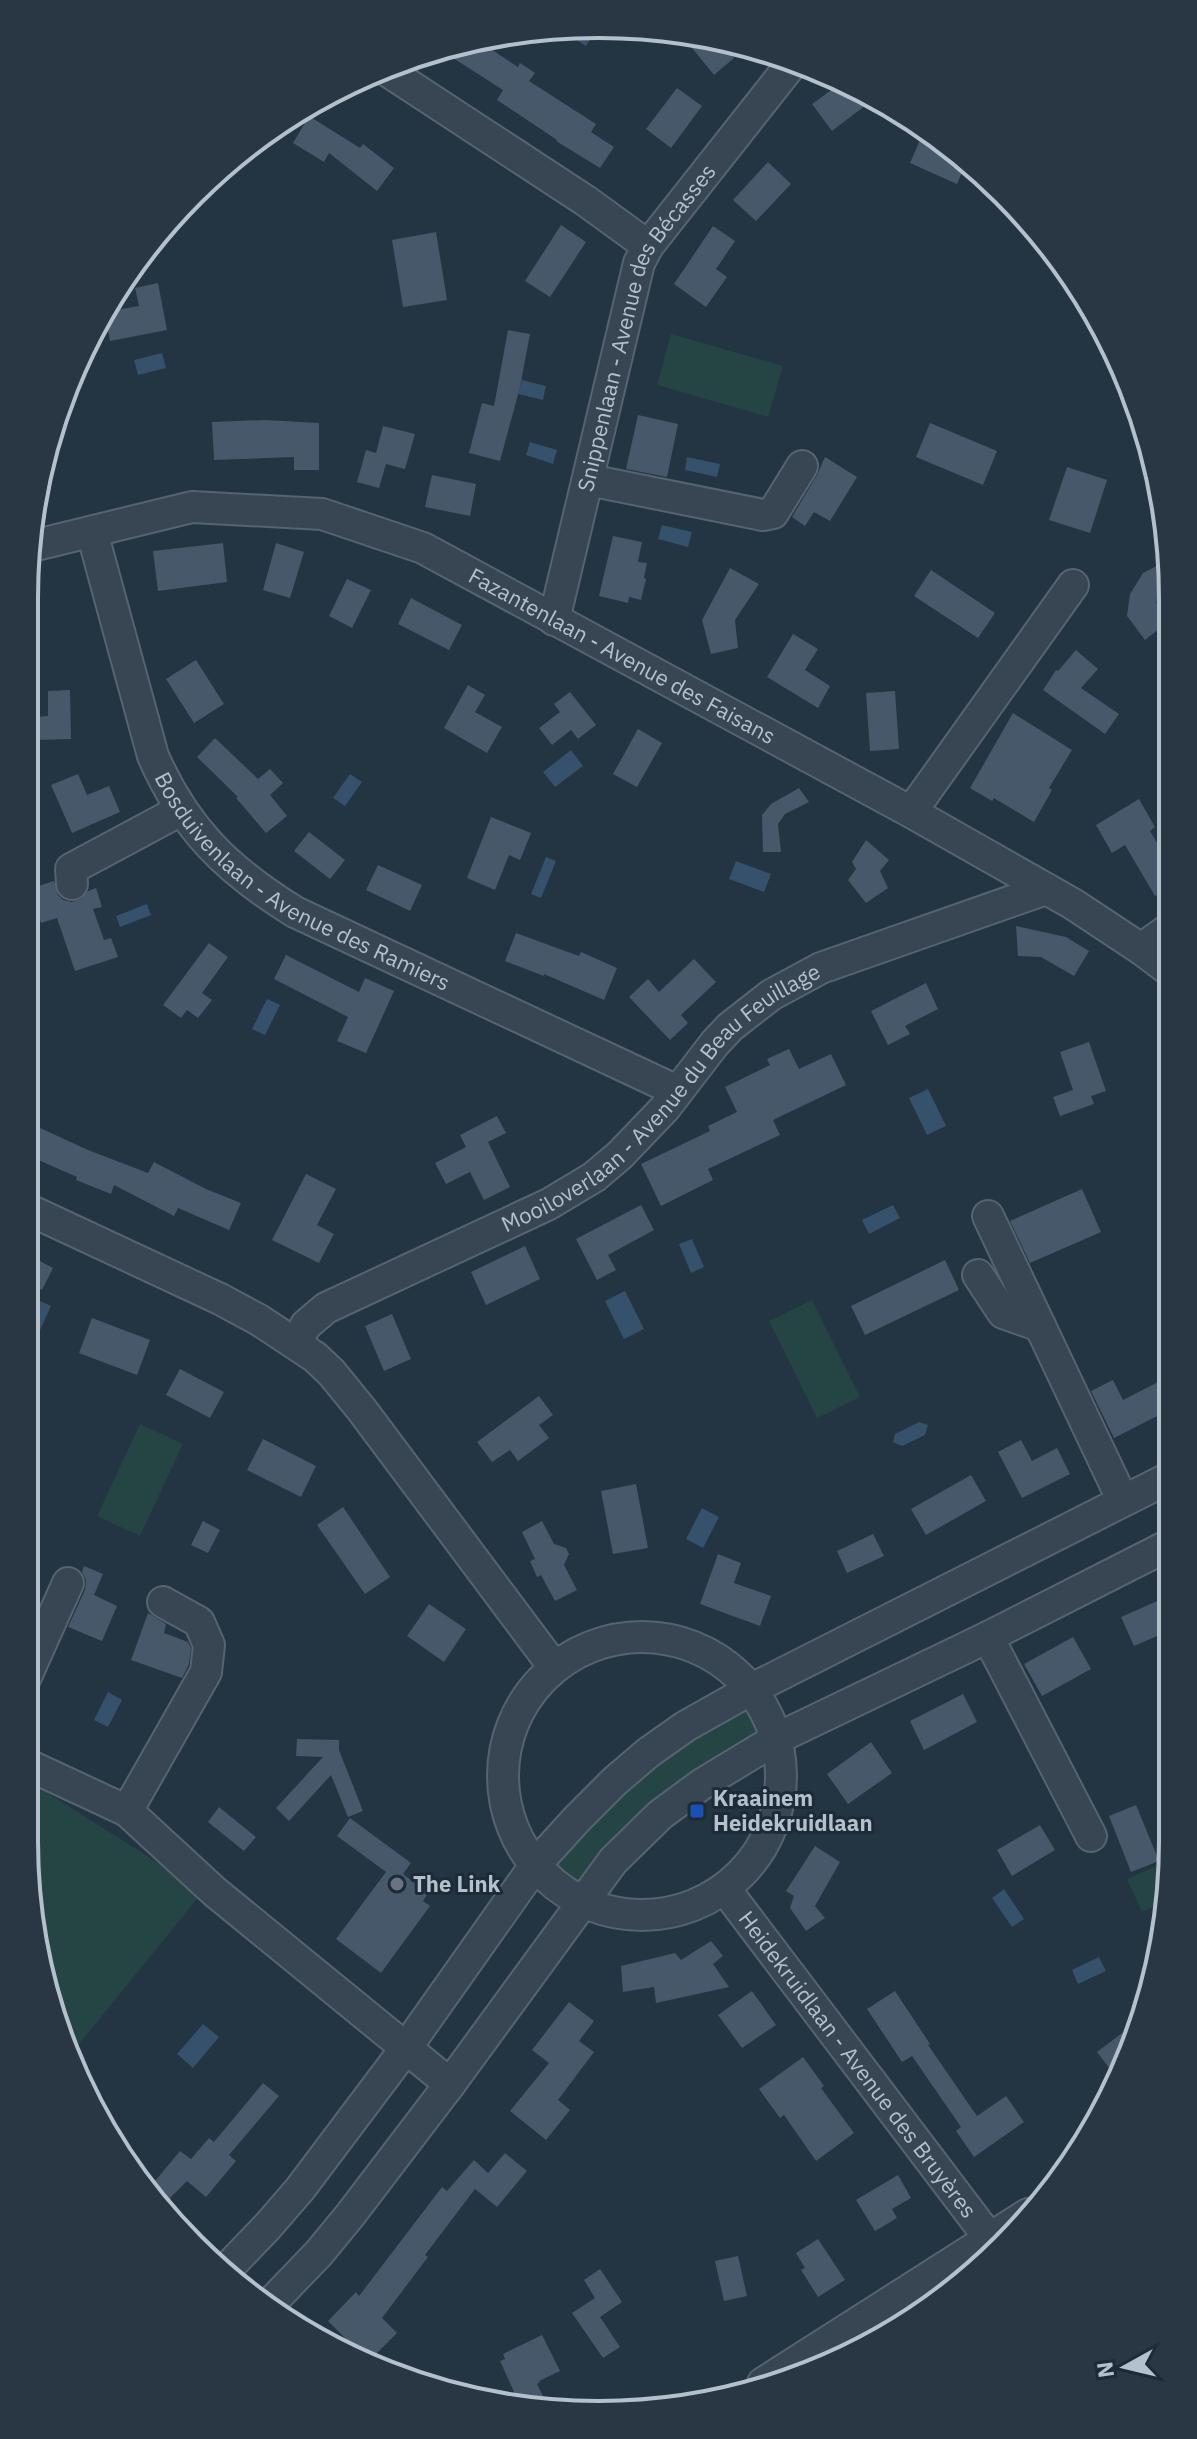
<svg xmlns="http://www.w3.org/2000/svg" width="1197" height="2439" font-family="'IBM Plex Sans',sans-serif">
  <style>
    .green { fill: #254444 }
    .water { fill: #36516c }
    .building { fill: #47586a }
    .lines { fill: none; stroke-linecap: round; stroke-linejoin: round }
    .minor-casing { stroke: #566370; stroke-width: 34 }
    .minor { stroke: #384553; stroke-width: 30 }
    .transit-dot { fill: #1a4fb4; stroke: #1d2a38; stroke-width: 3 }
    .worship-dot { fill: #6b7280; stroke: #1d2a38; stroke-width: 3 }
    .labels { text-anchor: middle; stroke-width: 6; stroke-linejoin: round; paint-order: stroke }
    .street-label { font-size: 22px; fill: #b5c0cd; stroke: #1d2a38 }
    .poi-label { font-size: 22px; font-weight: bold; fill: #b5c0cd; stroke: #1d2a38; text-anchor: start }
    .rim { fill: none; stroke: #b5c0cd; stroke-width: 4 }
  </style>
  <rect width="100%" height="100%" fill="#233443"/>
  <path class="green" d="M671,334L783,366L768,417L657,385Z
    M812,1300L860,1397L817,1418L769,1321Z
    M140,1424L183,1444L140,1536L97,1516Z
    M741,1706C754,1712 760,1720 758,1734L579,1883C566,1883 559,1876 555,1864L622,1782Z
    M24,1778L182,1878L202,1893L70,2055L55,2026L24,1841Z
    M1172,1859L1168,1900L1142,1912L1127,1879Z"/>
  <path class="water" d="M590,27L596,30L586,46L559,28Z
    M162,353L166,368L138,375L134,360Z
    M522,380L546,386L543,400L518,394Z
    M530,442L557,450L553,464L526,455Z
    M687,457L720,464L717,477L685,470Z
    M662,525L692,532L688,547L658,539Z
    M571,750L583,766L555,787L543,772Z
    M350,774L362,782L345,806L333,798Z
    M546,857L556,861L541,898L531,894Z
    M736,861L771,874L764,892L729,879Z
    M147,904L151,915L120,927L116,916Z
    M267,999L280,1005L265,1035L252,1029Z
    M928,1089L946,1126L927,1135L909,1098Z
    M893,1205L900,1218L869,1234L862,1220Z
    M692,1239L704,1267L691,1273L679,1244Z
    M625,1291L644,1329L624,1339L605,1301Z
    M29,1296L51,1306L36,1339L24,1334L25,1306Z
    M919,1422L928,1425L925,1435L902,1446L893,1442L895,1434Z
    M702,1508L719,1517L703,1548L686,1539Z
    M108,1692L122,1700L108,1727L94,1720Z
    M1004,1889L1024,1919L1012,1927L992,1898Z
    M1099,1957L1106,1971L1078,1984L1072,1970Z
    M203,2024L219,2037L193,2068L177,2054Z"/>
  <path class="building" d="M679,32L718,39L734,58L714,75Z
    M477,40L518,67L520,63L535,73L529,81L596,124L591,132L614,147L600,168L556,141L557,140L497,100L503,90L439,49Z
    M845,80L875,98L832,131L812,104Z
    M677,88L702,106L671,148L646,129Z
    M309,116L360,148L363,144L394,168L377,191L329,153L324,162L293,143Z
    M924,131L967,160L957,184L910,163Z
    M768,162L791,184L756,221L733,200Z
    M561,225L586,242L550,297L525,281Z
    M713,226L735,241L716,269L727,277L706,307L674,284Z
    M436,232L447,300L403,307L392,240Z
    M158,283L167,330L110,341L105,312L139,306L135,288Z
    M508,330L530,334L520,387L500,461L469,453L482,403L494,406Z
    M638,415L678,424L667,477L626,469Z
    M265,420L319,423V470H294V457L214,460L212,422Z
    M930,423L997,451L983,485L916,457Z
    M383,426L415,434L405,469L386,464L379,488L357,482L366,450L376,453Z
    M825,457L857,477L830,521L814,512L805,526L792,517L817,475Z
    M1067,467L1107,480L1090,533L1049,520Z
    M432,475L476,484L470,516L425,507Z
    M613,536L642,542L638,562L647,563L644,578L646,579L641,600L629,597L628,603L599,596Z
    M223,543L227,582L158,591L153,551Z
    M276,543L304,552L290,598L263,590Z
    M1168,560V596L1156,602L1168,618V622L1145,640L1127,616L1130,594L1143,573Z
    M730,568L759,584L735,620L738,648L711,654L702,620Z
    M931,570L995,613L978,638L914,596Z
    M347,579L371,590L352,628L329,616Z
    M411,598L462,625L449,650L398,624Z
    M793,634L818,649L805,670L830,686L818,708L767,677Z
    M1076,650L1098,669L1081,688L1119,714L1105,734L1043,690L1056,670L1058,671Z
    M196,660L224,704L194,723L166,679Z
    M468,685L485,695L475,712L502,727L487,753L444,728Z
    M70,690L71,739L34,740V717L48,716V691Z
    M895,691L899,749L870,751L866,693Z
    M570,692L596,725L578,739L571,730L552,745L539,728L560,712L554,704Z
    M1013,713L1072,750L1049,788L1052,790L1034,822L994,798L992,801L970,788Z
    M638,729L662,743L637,787L613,774Z
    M215,738L258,779L270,769L283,783L270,795L287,816L266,833L236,798L238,797L197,757Z
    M78,774L87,795L109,786L120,812L72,833L51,785Z
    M799,788L809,802L785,814L778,824L781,852H763L762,815L771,804Z
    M1139,799L1155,827L1150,831L1169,863V887L1155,896L1125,845L1112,853L1096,825Z
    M491,817L531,833L520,860L509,855L495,890L467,878Z
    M309,832L345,860L330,879L294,851Z
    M866,840L889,860L880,871L888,888L866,903L848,880L856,869L852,862Z
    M378,865L422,885L410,911L366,890Z
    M54,881L58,895L63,900L72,902L81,899L88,891L96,888L102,907L93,909L104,940L111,938L118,957L75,971L57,918L41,923L29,889Z
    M1016,926L1066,937L1089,951L1074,976L1041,957L1018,956Z
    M516,933L579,956L581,952L617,968L604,1000L544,974V976L505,961Z
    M209,943L228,957L202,993L212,1000L198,1018L187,1010L181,1018L163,1005Z
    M286,955L359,992L365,978L394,991L366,1053L337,1041L348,1017L274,979Z
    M694,959L716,982L681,1015L688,1023L670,1040L629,997L648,979L659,992Z
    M926,983L938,1009L905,1026L910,1034L888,1045L871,1011Z
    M1089,1042L1106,1091L1091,1096L1094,1104L1060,1116L1053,1097L1073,1090L1060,1052Z
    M789,1049L799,1069L831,1054L846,1085L773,1120L780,1135L708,1169L713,1180L661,1206L641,1164L710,1131L708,1126L737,1112L725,1087L770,1065L767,1059Z
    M497,1116L506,1133L488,1142L510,1187L484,1200L470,1172L446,1184L435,1163L466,1147L460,1135Z
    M25,1121L88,1150L148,1173L154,1162L206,1189L241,1203L229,1230L178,1208L174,1216L114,1185L111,1194L76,1180L77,1177L25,1154Z
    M306,1174L336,1189L317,1225L334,1234L319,1263L272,1240Z
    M1082,1189L1101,1232L1030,1263L1010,1221Z
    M641,1205L654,1230L608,1255L616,1270L597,1280L576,1239Z
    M525,1246L540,1279L486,1305L471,1272Z
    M25,1253L53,1268L42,1290L25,1281Z
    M945,1260L959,1290L865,1335L851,1306Z
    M392,1314L411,1359L384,1371L365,1326Z
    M92,1318L150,1340L137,1375L79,1353Z
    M180,1369L224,1392L210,1418L166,1395Z
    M1170,1376L1171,1409L1114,1438L1091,1391L1113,1380L1123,1400Z
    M539,1396L553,1415L539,1425L549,1438L518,1461L510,1450L492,1462L477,1442Z
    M263,1439L316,1466L301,1497L247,1470Z
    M1021,1440L1032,1461L1057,1448L1070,1474L1022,1498L998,1452Z
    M971,1475L986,1501L926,1535L911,1509Z
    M636,1484L648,1548L613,1554L601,1491Z
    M343,1507L390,1577L365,1594L317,1525Z
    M203,1521L220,1530L208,1553L191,1545Z
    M542,1521L554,1544L566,1548L569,1554L564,1565L577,1590L555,1601L541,1575L537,1577L530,1561L535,1559L522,1532Z
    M873,1534L884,1556L847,1573L837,1551Z
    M718,1554L741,1563L734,1583L771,1596L760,1626L700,1604Z
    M84,1566L103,1574L94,1595L117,1606L102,1641L68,1627L85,1590L86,1580L82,1572Z
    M1171,1595V1630L1134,1646L1121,1617Z
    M429,1604L466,1629L444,1662L407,1636Z
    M148,1613L166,1624L164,1633L188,1642L191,1648L189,1664L182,1678L131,1660Z
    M1073,1637L1091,1669L1042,1696L1024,1664Z
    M963,1694L977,1722L924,1750L910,1721Z
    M297,1739L339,1740V1750L363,1811L348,1817L331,1775L289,1821L276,1808L323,1757L296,1756Z
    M871,1742L892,1773L848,1804L827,1774Z
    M1136,1805L1159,1861L1131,1872L1109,1816Z
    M219,1807L256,1837L244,1851L208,1822Z
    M350,1818L411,1863L403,1874L428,1893L423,1901L430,1906L381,1973L336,1939L386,1872L337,1836Z
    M1040,1825L1055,1850L1012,1876L997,1850Z
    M815,1846L840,1862L815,1906L825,1918L806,1931L790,1908L794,1896L786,1891Z
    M711,1941L723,1956L713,1964L729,1987L656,2003L654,1987L623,1992L621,1966L675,1953L681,1960Z
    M752,1991L776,2025L742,2048L718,2015Z
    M895,1991L930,2044L928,2045L977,2116L1006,2096L1024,2122L974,2157L956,2131L961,2127L912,2056L902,2062L867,2009Z
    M569,2002L594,2021L579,2041L594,2052L558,2100L570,2110L546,2140L510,2111L549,2063L532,2050Z
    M1142,2018L1126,2063L1119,2081L1097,2052Z
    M803,2057L824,2086L821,2088L854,2133L816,2161L784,2115L780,2118L759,2089Z
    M263,2083L279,2096L229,2155L236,2161L206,2197L187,2181L160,2208L145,2193L180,2151L191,2159L209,2138L214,2142Z
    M505,2153L527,2171L497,2207L475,2189L425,2255L428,2257L382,2318L397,2333L370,2360L365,2358L328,2321L356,2292L359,2296L442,2187L447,2191L474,2160L488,2173Z
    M898,2175L911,2198L892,2209L897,2218L875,2231L856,2200Z
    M818,2239L845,2280L818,2297L801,2270L805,2268L796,2253Z
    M738,2256L747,2296L724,2301L715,2261Z
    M600,2269L622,2302L600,2317L620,2347L603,2358L572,2313L595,2298L584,2280Z
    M542,2335L560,2371L539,2381L540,2382L537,2384L548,2406L520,2405L500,2361L505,2359L503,2354Z"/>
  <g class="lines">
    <defs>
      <g id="minor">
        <path d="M383,68L586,201L648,246"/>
        <path d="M589,480L763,515L773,513L802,466"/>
        <path id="s1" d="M92,532L153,756C185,829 227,870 295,912L677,1091"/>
        <path id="s2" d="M28,547L192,507L322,514L423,548L911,812L1073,904L1141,949L1169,970"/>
        <path id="s3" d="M554,620L639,263L648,246L794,61"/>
        <path d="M911,812L1073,585"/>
        <path d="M72,884L71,869L181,810"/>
        <path d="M1141,949L1169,929"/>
        <path d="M25,1208L220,1299L259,1320L315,1357L331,1372L362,1410L554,1667"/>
        <path d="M988,1216L1123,1501"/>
        <path d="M978,1275L1003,1313L1040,1326"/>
        <path id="s4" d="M296,1343L306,1325L326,1308L549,1204L594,1177L620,1155L665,1108L715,1043L730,1027L771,995L821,968L1046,889"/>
        <circle cx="642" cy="1776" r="139"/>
        <path d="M988,1637L1091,1836"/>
        <path d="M24,1681L68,1583"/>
        <path d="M24,1763L127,1811L215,1892L450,2084"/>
        <path d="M127,1811L206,1672L209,1645L199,1622L163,1602"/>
        <path id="s5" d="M725,1889L990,2239"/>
        <path d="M222,2274L268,2226L300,2189L406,2048L536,1864L577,1819L615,1781L649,1752L686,1726L750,1690L1171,1477"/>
        <path d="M267,2307L319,2253L351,2214L450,2084L613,1861L660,1815L702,1784L778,1738L988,1637L1171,1544"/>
        <path d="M763,2383L1028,2214"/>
      </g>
    </defs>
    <use href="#minor" class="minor-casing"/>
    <use href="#minor" class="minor"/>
  </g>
  <rect class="transit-dot" x="689" y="1803" width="16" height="16" rx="4"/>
  <circle class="worship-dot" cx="397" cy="1884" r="8"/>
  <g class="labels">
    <g class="street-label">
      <text dy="8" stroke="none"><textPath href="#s3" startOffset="310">Snippenlaan - Avenue des Bécasses</textPath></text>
      <text dy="8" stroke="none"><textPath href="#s2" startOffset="632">Fazantenlaan - Avenue des Faisans</textPath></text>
      <text dy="8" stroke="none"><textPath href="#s1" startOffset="434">Bosduivenlaan - Avenue des Ramiers</textPath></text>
      <text dy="8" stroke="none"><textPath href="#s4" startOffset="448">Mooiloverlaan - Avenue du Beau Feuillage</textPath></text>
      <text dy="8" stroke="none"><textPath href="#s5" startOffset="220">Heidekruidlaan - Avenue des Bruyères</textPath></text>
    </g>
    <g class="poi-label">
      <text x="713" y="1806">Kraainem<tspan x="713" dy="25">Heidekruidlaan</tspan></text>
      <text x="413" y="1892">The Link</text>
    </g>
  </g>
  <path d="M0 0H1197V2439H0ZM598 38H599A560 560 0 0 1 1159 598V1841A560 560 0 0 1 599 2401H598A560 560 0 0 1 38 1841V598A560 560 0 0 1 598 38Z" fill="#293644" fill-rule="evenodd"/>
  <path class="rim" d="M598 38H599A560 560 0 0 1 1159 598V1841A560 560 0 0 1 599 2401H598A560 560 0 0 1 38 1841V598A560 560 0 0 1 598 38Z"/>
  <g transform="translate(1125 2367) rotate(262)" stroke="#1d2a38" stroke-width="6" paint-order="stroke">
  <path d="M0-6L14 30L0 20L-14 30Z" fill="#b5c0cd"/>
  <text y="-12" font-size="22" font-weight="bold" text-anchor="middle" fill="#b5c0cd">N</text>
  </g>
</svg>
